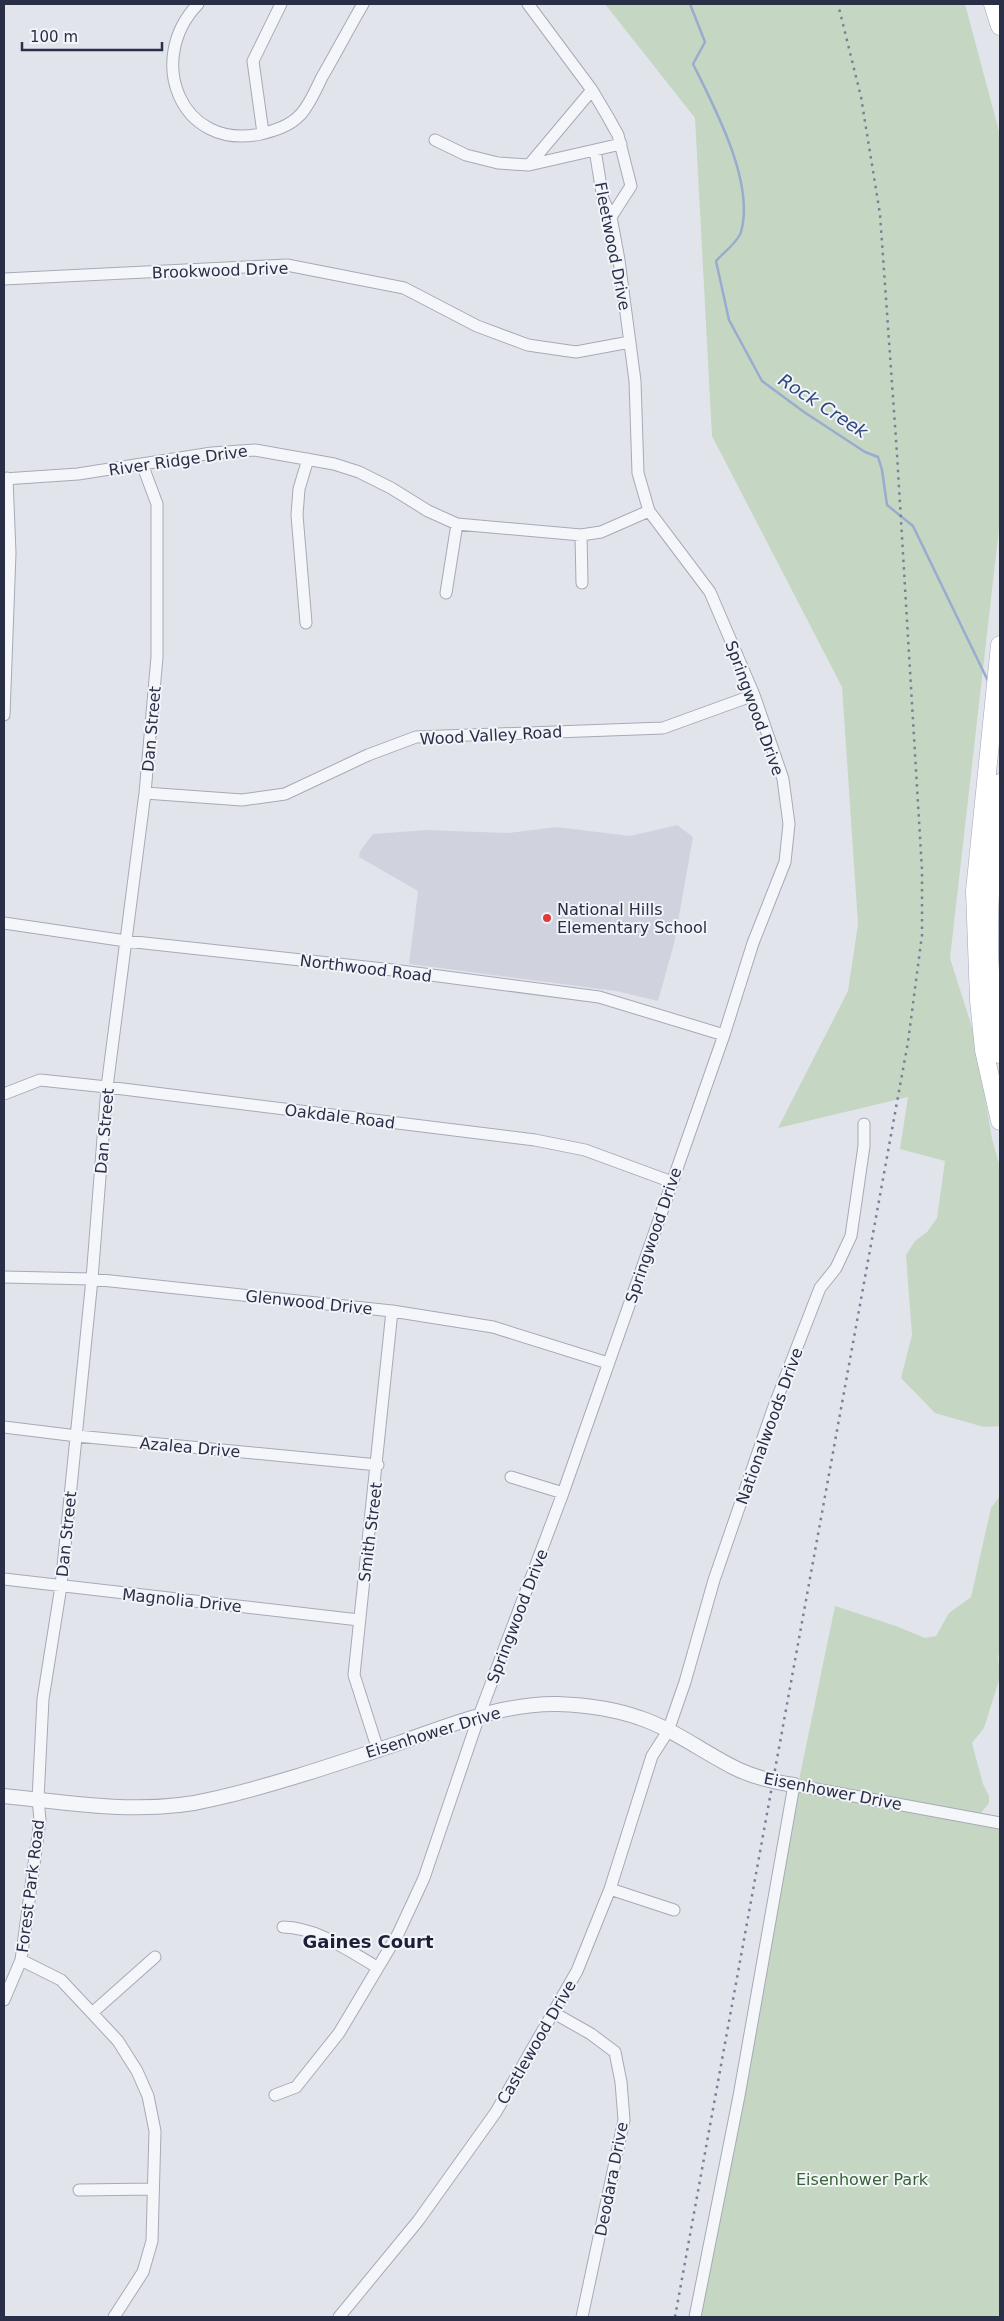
<svg xmlns="http://www.w3.org/2000/svg" width="1004" height="2321" font-family="'DejaVu Sans',sans-serif">
  <style>
    .built { fill: #d0d3de }
    .green { fill: #c5d7c2 }
    .lines { fill: none; stroke-linecap: round; stroke-linejoin: round }
    .stream { stroke: #99accf; stroke-width: 2.5 }
    .minor-casing { stroke: #a6aab7; stroke-width: 13 }
    .tertiary-casing { stroke: #a6aab7; stroke-width: 16 }
    .primary-casing { stroke: #a0a6b9; stroke-width: 19 }
    .minor { stroke: #f5f6f9; stroke-width: 11 }
    .tertiary { stroke: #f5f6f9; stroke-width: 14 }
    .primary { stroke: #fff; stroke-width: 18 }
    .rail { stroke: #798197; stroke-width: 2.5; stroke-dasharray: 2.5 5; stroke-linecap: butt }
    .poi-dot { fill: #dd3b3e; stroke: #f2f4f9; stroke-width: 2 }
    .labels { text-anchor: middle; stroke-width: 4; stroke-linejoin: round; paint-order: stroke }
    .street-label { font-size: 16px; fill: #282f46; stroke: #f2f4f9 }
    .poi-label { font-size: 16px; fill: #282f46; stroke: #f2f4f9; text-anchor: start }
    .park-label { font-size: 16px; fill: #366333; stroke: #f2f4f9 }
    .water-label { font-size: 18px; font-style: italic; fill: #2d477f; stroke: #f2f4f9 }
    .neighbourhood-label { font-size: 18px; font-weight: bold; fill: #1a2037; stroke: #f2f4f9 }
  </style>
  <rect width="100%" height="100%" fill="#e2e4ec"/>
  <path class="built" d="M677,825L693,837L674,944L658,1001L616,991L409,964L418,891L359,857L360,851L373,834L427,830L507,833L557,827L630,836Z"/>
  <path class="green" d="M605,4H965L1000,135V520L950,958L975,1037L992,1139L1000,1167V1426L984,1427L935,1413L901,1378L912,1335L906,1255L915,1241L927,1232L937,1218L945,1161L900,1149L908,1097L778,1128L848,991L858,924L842,687L712,436L695,118Z
    M1000,1496V1650L998,1657L1000,1677L984,1728L972,1743L983,1784L989,1796V1803L981,1813L799,1780L835,1606L896,1626L925,1638L936,1636L949,1613L971,1597L991,1508Z
    M794,1785L1000,1819V2317H695Z"/>
  <g class="lines">
    <path class="stream" d="M690,4L705,42L693,64C715,108 755,183 741,232C738,242 723,253 716,261L729,320L762,381L804,412L865,452L878,457L882,470L887,505L913,526L989,683"/>
    <defs>
      <path id="minor" d="M198,4C145,59 180,151 261,134C276,130 290,126 301,114C310,104 316,89 322,77C336,53 349,28 363,4
        M528,4L592,90L608,117L618,135L631,186L611,217
        M263,133L253,61L281,4
        M435,140L466,155L498,163L529,165L621,144
        M529,165L592,90
        M4,279L287,265L404,288L477,326L528,345L576,352L630,342
        M4,479L78,474L212,453L255,450L334,464L359,472L391,488L428,511L457,524L581,535L601,532L649,511
        M581,535L582,583
        M446,593L457,524
        M306,623L297,515L299,489L308,459
        M4,715L10,553L7,478
        M145,793L242,800L285,794L368,755L416,737L663,728L754,695
        M4,923L126,941L393,970L599,997L724,1035
        M4,1094L40,1080L107,1087L535,1140L585,1150L672,1182
        M4,1277L92,1279L392,1311L493,1327L608,1363
        M4,1427L77,1436L378,1465
        M511,1477L563,1493
        M4,1579L359,1620
        M378,1750L354,1675L392,1311
        M610,1889L674,1910
        M283,1927C318,1928 347,1950 377,1967
        M21,1960L61,1980L92,2013L118,2041L137,2071L148,2096L155,2131L152,2241L143,2272L114,2317
        M4,2000L21,1960L40,1820L38,1799L43,1699L61,1586L92,1279L107,1087L145,793L157,657V504L142,464
        M92,2013L155,1957
        M554,2013L591,2034L615,2052L621,2082L624,2120L582,2317
        M275,2095L296,2087L339,2033L398,1934L424,1878L479,1716L563,1493L724,1035L753,943L785,862L789,824L783,779L754,695L710,592L649,511L638,473L635,381L619,260L611,217L603,199L595,150
        M79,2190L153,2189
        M339,2317L418,2221L496,2112L577,1971L610,1889L652,1756L668,1731L685,1682L714,1580L773,1409L820,1288L836,1268L851,1236L864,1146V1124
        M695,2317L739,2096L794,1785L1000,1823"/>
      <path id="tertiary" d="M4,1796C73,1803 145,1816 213,1799C275,1785 339,1763 399,1743C450,1725 503,1703 558,1704C584,1705 615,1709 640,1718C673,1729 703,1752 735,1768C753,1777 774,1782 794,1785"/>
      <path id="primary" d="M993,4L1000,26
        M1000,645L975,891L979,1000L984,1050L1000,1121
        M1000,783C989,873 982,965 1000,1054"/>
    </defs>
    <use href="#minor" class="minor-casing"/>
    <use href="#tertiary" class="tertiary-casing"/>
    <use href="#primary" class="primary-casing"/>
    <use href="#minor" class="minor"/>
    <use href="#tertiary" class="tertiary"/>
    <use href="#primary" class="primary"/>
    <path class="rail" d="M675,2317L908,1042L922,935V870L897,454L880,214L861,97L838,4"/>
  </g>
  <circle class="poi-dot" cx="547" cy="918" r="5"/>
  <g class="labels">
    <g class="street-label">
      <text transform="translate(613 246) rotate(79)" y="6">Fleetwood Drive</text>
      <text transform="translate(220 270) rotate(-2)" y="6">Brookwood Drive</text>
      <text transform="translate(178 460) rotate(-8)" y="6">River Ridge Drive</text>
      <text transform="translate(755 708) rotate(70)" y="6">Springwood Drive</text>
      <text transform="translate(151 729) rotate(-85)" y="6">Dan Street</text>
      <text transform="translate(491 735) rotate(-3)" y="6">Wood Valley Road</text>
      <text transform="translate(366 968) rotate(7)" y="6">Northwood Road</text>
      <text transform="translate(340 1116) rotate(7)" y="6">Oakdale Road</text>
      <text transform="translate(104 1131) rotate(-85)" y="6">Dan Street</text>
      <text transform="translate(653 1235) rotate(-71)" y="6">Springwood Drive</text>
      <text transform="translate(309 1302) rotate(6)" y="6">Glenwood Drive</text>
      <text transform="translate(769 1426) rotate(-70)" y="6">Nationalwoods Drive</text>
      <text transform="translate(190 1447) rotate(5)" y="6">Azalea Drive</text>
      <text transform="translate(370 1532) rotate(-83)" y="6">Smith Street</text>
      <text transform="translate(66 1534) rotate(-84)" y="6">Dan Street</text>
      <text transform="translate(182 1600) rotate(6)" y="6">Magnolia Drive</text>
      <text transform="translate(517 1616) rotate(-69)" y="6">Springwood Drive</text>
      <text transform="translate(433 1732) rotate(-17)" y="6">Eisenhower Drive</text>
      <text transform="translate(833 1791) rotate(11)" y="6">Eisenhower Drive</text>
      <text transform="translate(30 1886) rotate(-83)" y="6">Forest Park Road</text>
      <text transform="translate(536 2042) rotate(-60)" y="6">Castlewood Drive</text>
      <text transform="translate(611 2179) rotate(-79)" y="6">Deodara Drive</text>
    </g>
    <g class="poi-label">
      <text x="557" y="915">National Hills<tspan x="557" dy="18">Elementary School</tspan></text>
    </g>
    <g class="park-label">
      <text x="862" y="2185">Eisenhower Park</text>
    </g>
    <g class="water-label">
      <text transform="translate(823 406) rotate(33)" y="6">Rock Creek</text>
    </g>
    <g class="neighbourhood-label">
      <text x="368" y="1948">Gaines Court</text>
    </g>
  </g>
  <rect width="1004" height="2321" fill="none" stroke="#282f46" stroke-width="10"/>
  <path d="M22 42v8h140v-8" fill="none" stroke="#282f46" stroke-width="2.5"/>
  <text x="30" y="42" font-size="15" fill="#282f46" stroke="#f2f4f9" stroke-width="4" paint-order="stroke">100 m</text>
</svg>
